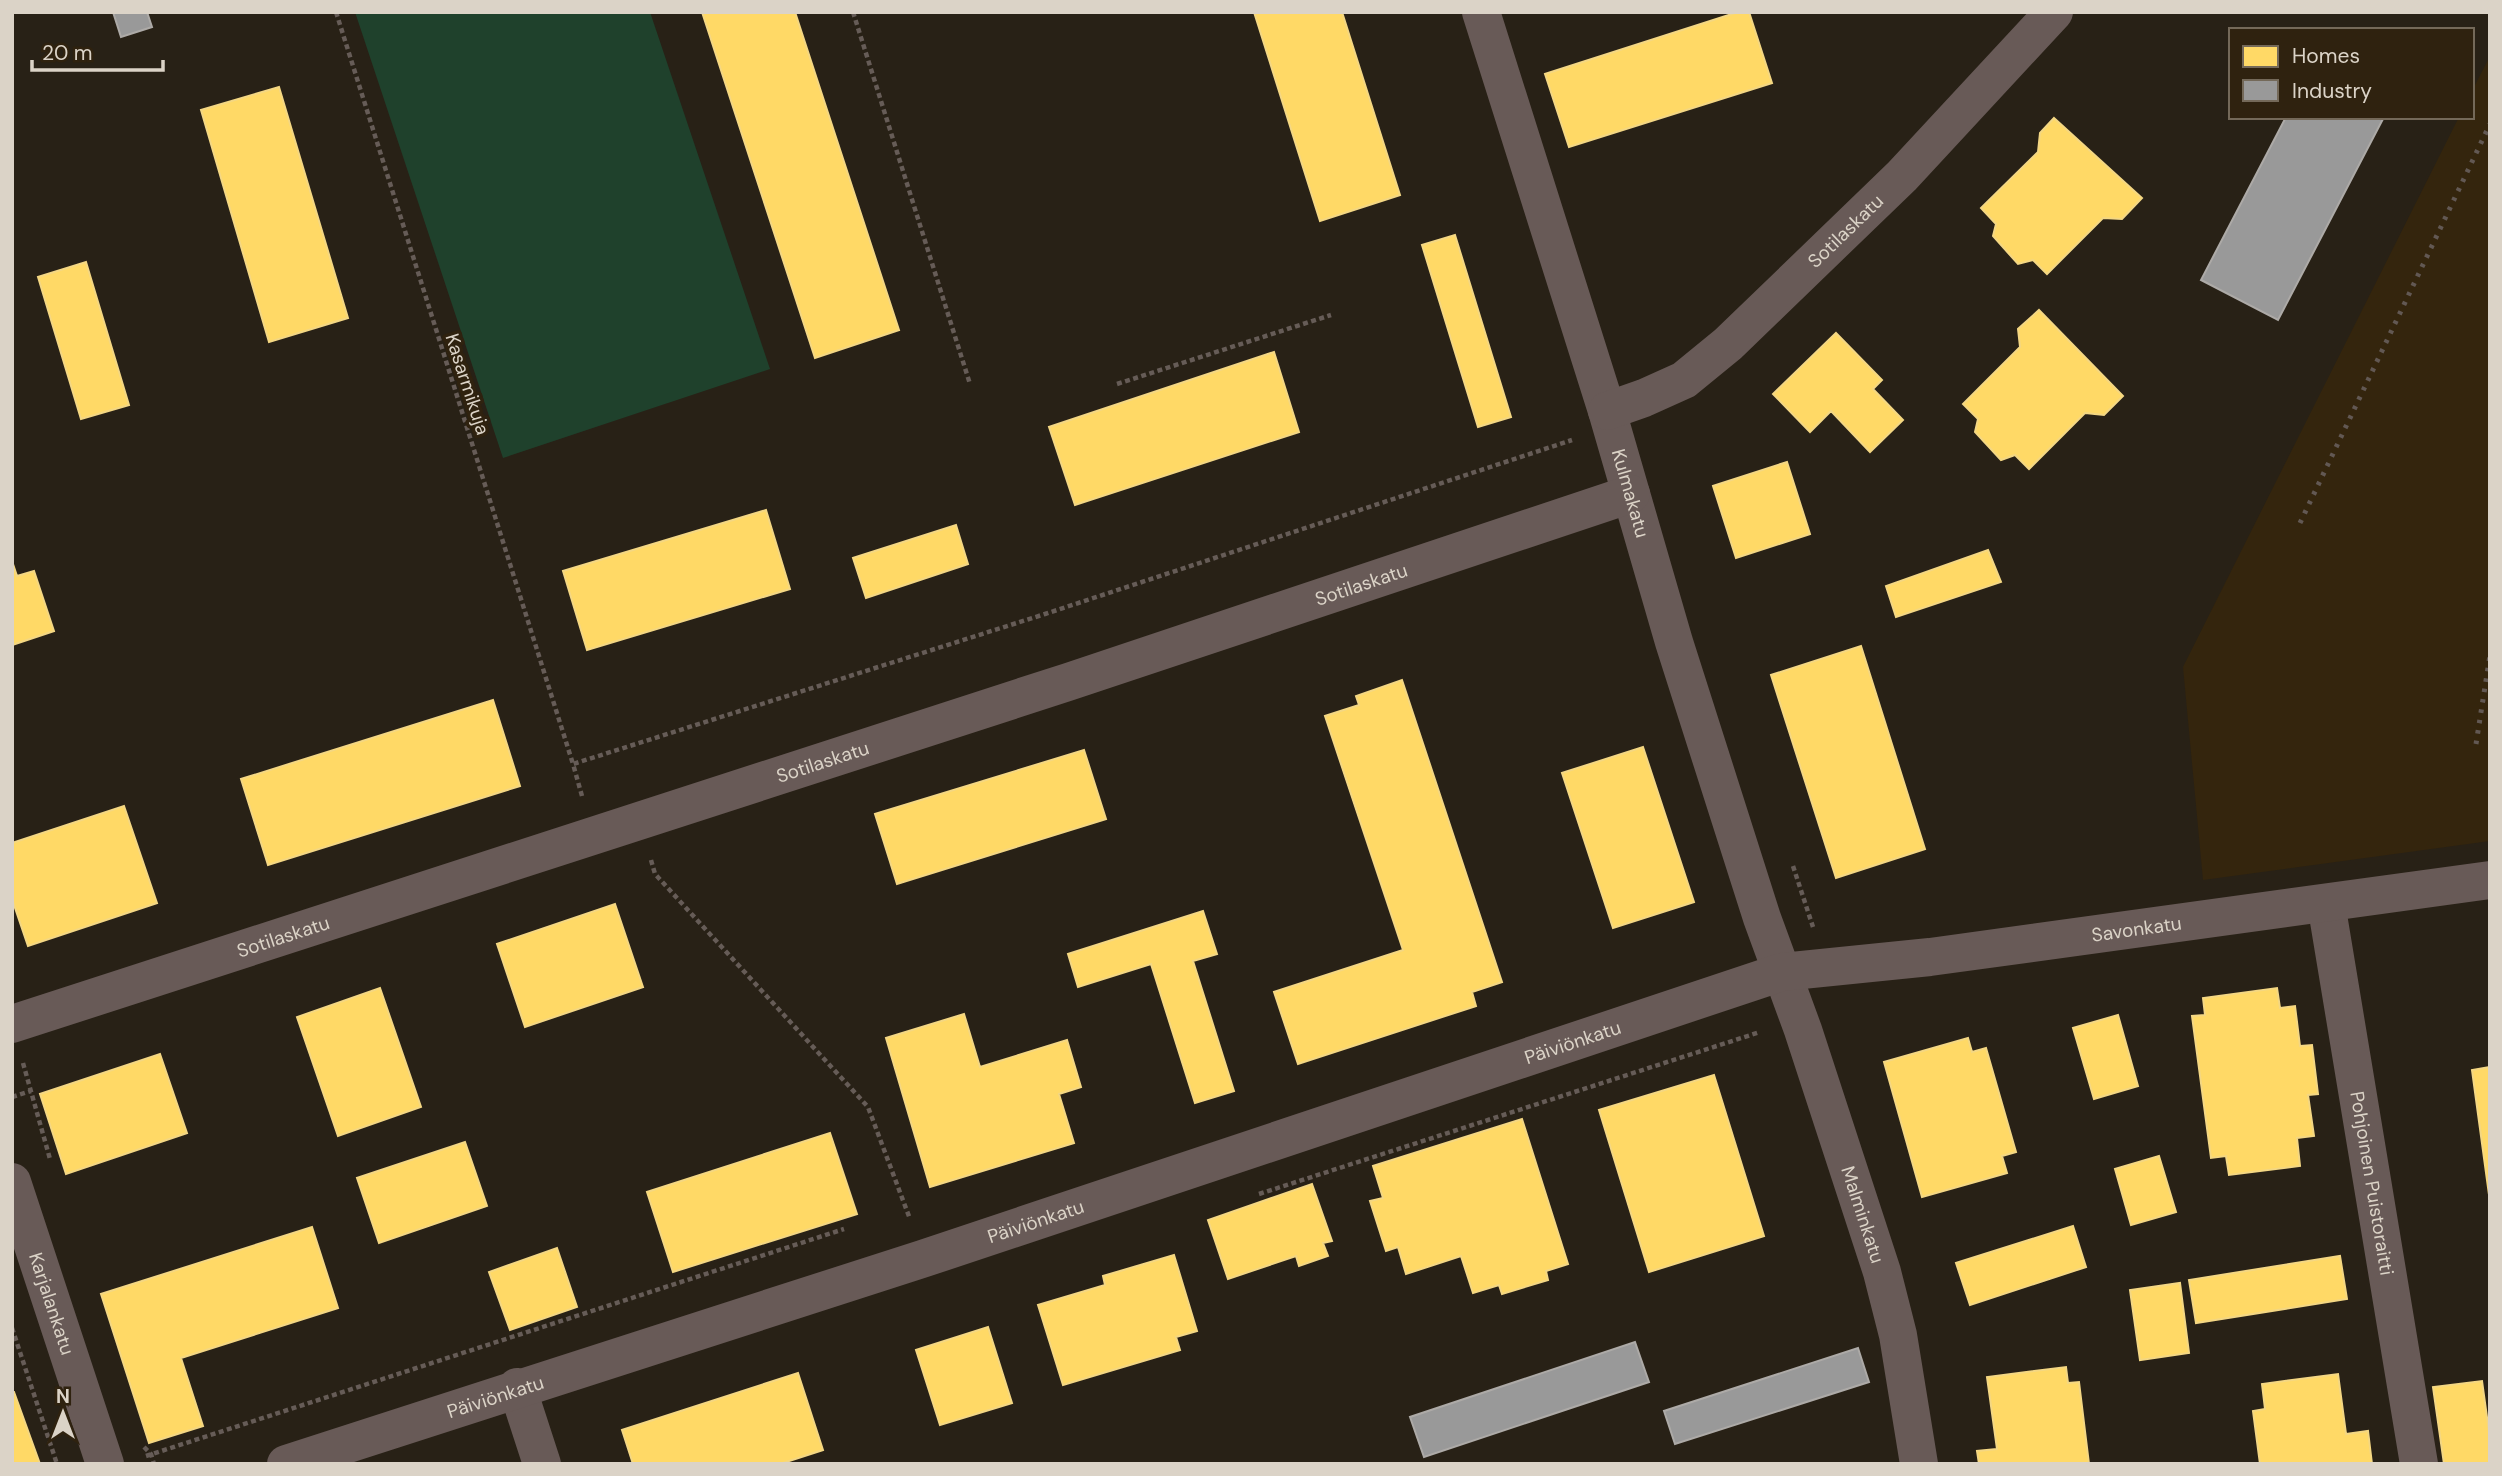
<svg xmlns="http://www.w3.org/2000/svg" width="2502" height="1476" font-family="'DM Sans',sans-serif">
  <style>
    .built { fill: #34250d }
    .green { fill: #1f412c }
    .homes { fill: #ffd966; stroke: #f4d783; stroke-width: 2 }
    .industry { fill: #999; stroke: #adaaa7; stroke-width: 2 }
    .lines { fill: none; stroke-linecap: round; stroke-linejoin: round }
    .path { stroke: #665c57; stroke-width: 4.5; stroke-dasharray: 5 3.5; stroke-linecap: butt }
    .street { stroke: #685a57; stroke-width: 38 }
    .rail { stroke: #625853; stroke-width: 5; stroke-dasharray: 3.5 7; stroke-linecap: butt }
    .labels { text-anchor: middle; stroke-width: 7; stroke-linejoin: round; paint-order: stroke }
    .street-label { font-size: 19px; fill: #dbd3c7; stroke: #2f220f }
  </style>
  <rect width="100%" height="100%" fill="#282116"/>
  <path class="built" d="M2490,56V841L2203,880L2183,667L2459,117H2472V91Z"/>
  <path class="green" d="M355,12H650L770,369L503,458Z"/>
  <path class="homes" d="M702,12H795L899,330L815,358Z
    M1254,12H1342L1400,195L1320,221Z
    M1738,12H1749L1772,83L1569,147L1545,74Z
    M279,87L348,318L269,342L201,110Z
    M2054,118L2142,198L2122,219L2103,218L2047,274L2033,260L2018,264L1993,236L1996,224L1981,208L2038,152L2040,133Z
    M1455,235L1511,417L1478,427L1422,245Z
    M86,262L129,405L81,419L38,277Z
    M2039,310L2123,396L2104,415L2085,413L2029,469L2015,455L2001,460L1975,432L1978,419L1963,404L2020,347L2018,329Z
    M1836,333L1882,380L1873,389L1903,420L1870,452L1831,411L1810,432L1773,394Z
    M1274,352L1299,432L1075,505L1049,427Z
    M1787,462L1810,534L1736,558L1713,486Z
    M766,510L790,589L587,650L563,571Z
    M956,525L968,564L866,598L853,558Z
    M1988,550L2001,582L1896,617L1886,586Z
    M12,561L17,576L34,571L54,631L12,645Z
    M1861,646L1925,849L1836,878L1771,675Z
    M1402,680L1502,982L1472,992L1476,1006L1298,1064L1274,992L1403,950L1325,716L1359,705L1356,696Z
    M493,700L520,786L268,865L241,779Z
    M1643,747L1694,902L1613,928L1562,773Z
    M1084,750L1106,819L897,884L875,814Z
    M124,806L157,903L28,946L12,899V843Z
    M615,904L643,987L525,1027L497,944Z
    M1203,911L1217,954L1193,961L1234,1091L1195,1103L1151,964L1078,987L1068,954Z
    M380,988L421,1107L338,1136L297,1017Z
    M2277,988L2280,1008L2295,1006L2300,1046L2312,1045L2318,1094L2308,1095L2314,1136L2297,1138L2300,1166L2229,1175L2226,1156L2211,1158L2192,1016L2205,1015L2203,998Z
    M964,1014L980,1067L1067,1040L1081,1087L1059,1094L1074,1143L930,1187L886,1038Z
    M2118,1015L2138,1086L2094,1099L2073,1028Z
    M1968,1038L1972,1052L1986,1048L2016,1152L2002,1156L2007,1173L1922,1197L1884,1062Z
    M160,1054L187,1133L66,1174L40,1094Z
    M2490,1067V1202L2472,1070Z
    M1714,1075L1764,1236L1649,1272L1599,1110Z
    M1522,1119L1568,1264L1546,1271L1548,1280L1502,1294L1499,1285L1473,1293L1461,1256L1406,1274L1398,1247L1386,1251L1370,1201L1383,1198L1373,1166Z
    M830,1133L857,1214L673,1272L647,1192Z
    M465,1142L487,1206L379,1243L357,1178Z
    M2159,1156L2176,1212L2131,1225L2115,1169Z
    M1312,1184L1332,1241L1323,1243L1328,1256L1299,1266L1296,1256L1228,1279L1208,1220Z
    M2073,1226L2086,1267L1970,1305L1956,1263Z
    M312,1227L338,1308L181,1358L203,1426L149,1443L101,1294Z
    M557,1248L577,1307L510,1330L489,1272Z
    M1174,1255L1197,1331L1176,1337L1180,1350L1063,1385L1038,1305L1105,1285L1103,1276Z
    M2340,1256L2347,1299L2196,1323L2189,1280Z
    M2180,1283L2189,1353L2140,1360L2130,1290Z
    M988,1327L1012,1403L940,1425L916,1350Z
    M2066,1367L2068,1383L2079,1382L2089,1464H1979L1977,1451L1997,1449L1987,1377Z
    M798,1373L823,1450L780,1464H633L622,1430Z
    M2338,1374L2346,1434L2368,1431L2372,1464H2260L2253,1411L2265,1409L2262,1384Z
    M2482,1381L2490,1439V1464H2444L2433,1387Z
    M12,1392H14L40,1464H12Z"/>
  <path class="industry" d="M113,12H147L152,27L121,37Z
    M2286,117H2384L2278,320L2201,280Z
    M1635,1342L1649,1382L1424,1457L1410,1417Z
    M1858,1348L1869,1382L1675,1444L1664,1411Z"/>
  <g class="lines">
    <path class="path" d="M336,12L573,764
      M853,12L970,384
      M1117,384L1331,315
      M582,796L573,764L1045,614L1572,440
      M651,860L655,874L868,1107L910,1219
      M1793,866L1813,927
      M23,1063L50,1159
      M12,1097L31,1091
      M1259,1194L1760,1032
      M12,1328L57,1464
      M144,1447L151,1454L154,1464
      M146,1456L844,1229"/>
    <g class="street">
      <path id="s1" d="M1481,12L1607,411L1674,642L1762,918L1803,1030L1882,1272L1898,1335L1919,1464"/>
      <path id="s2" d="M1607,411L1644,398L1684,380L1728,344L1902,176L2054,12"/>
      <path id="s3" d="M2326,903L2419,1464"/>
      <path id="s4" d="M12,1024L1068,682L1631,494"/>
      <path id="s5" d="M12,1182L105,1464"/>
      <path d="M517,1387L542,1464"/>
      <path id="s6" d="M286,1464L922,1259L1782,972L1930,957L2490,880"/>
    </g>
    <path class="rail" d="M2300,523L2490,124
      M2476,744L2490,655"/>
  </g>
  <g class="labels">
    <g class="street-label">
      <text dy="7" stroke="none"><textPath href="#s2" startOffset="303">Sotilaskatu</textPath></text>
      <text transform="translate(468 384) rotate(72)" y="7">Kasarmikuja</text>
      <text dy="7" stroke="none"><textPath href="#s1" startOffset="504">Kulmakatu</textPath></text>
      <text dy="7" stroke="none"><textPath href="#s4" startOffset="1419">Sotilaskatu</textPath></text>
      <text dy="7" stroke="none"><textPath href="#s4" startOffset="852">Sotilaskatu</textPath></text>
      <text dy="7" stroke="none"><textPath href="#s6" startOffset="1932">Savonkatu</textPath></text>
      <text dy="7" stroke="none"><textPath href="#s4" startOffset="285">Sotilaskatu</textPath></text>
      <text dy="7" stroke="none"><textPath href="#s6" startOffset="1354">Päiviönkatu</textPath></text>
      <text dy="7" stroke="none"><textPath href="#s3" startOffset="284">Pohjoinen Puistoraitti</textPath></text>
      <text dy="7" stroke="none"><textPath href="#s1" startOffset="1262">Malminkatu</textPath></text>
      <text dy="7" stroke="none"><textPath href="#s6" startOffset="788">Päiviönkatu</textPath></text>
      <text dy="7" stroke="none"><textPath href="#s5" startOffset="128">Karjalankatu</textPath></text>
      <text dy="7" stroke="none"><textPath href="#s6" startOffset="220">Päiviönkatu</textPath></text>
    </g>
  </g>
  <rect width="2502" height="1476" fill="none" stroke="#dbd3c7" stroke-width="28"/>
  <rect x="2229" y="28" width="245" height="91" fill="#2f220f" stroke="#746959" stroke-width="2"/>
  <rect x="2243" y="46" width="35" height="21" fill="#ffd966" stroke="#746959" stroke-width="2"/>
  <text x="2292" y="63" font-size="21" fill="#dbd3c7">Homes</text>
  <rect x="2243" y="80" width="35" height="21" fill="#999999" stroke="#746959" stroke-width="2"/>
  <text x="2292" y="98" font-size="21" fill="#dbd3c7">Industry</text>
  <g transform="translate(63 1413)" stroke="#2f220f" stroke-width="5" paint-order="stroke">
  <path d="M0-5L12 26L0 18L-12 26Z" fill="#dbd3c7"/>
  <text y="-10" font-size="19" font-weight="bold" text-anchor="middle" fill="#dbd3c7">N</text>
  </g>
  <path d="M32 60v10h131v-10" fill="none" stroke="#dbd3c7" stroke-width="3.5"/>
  <text x="42" y="60" font-size="21" fill="#dbd3c7" stroke="#2f220f" stroke-width="5" paint-order="stroke">20 m</text>
</svg>
